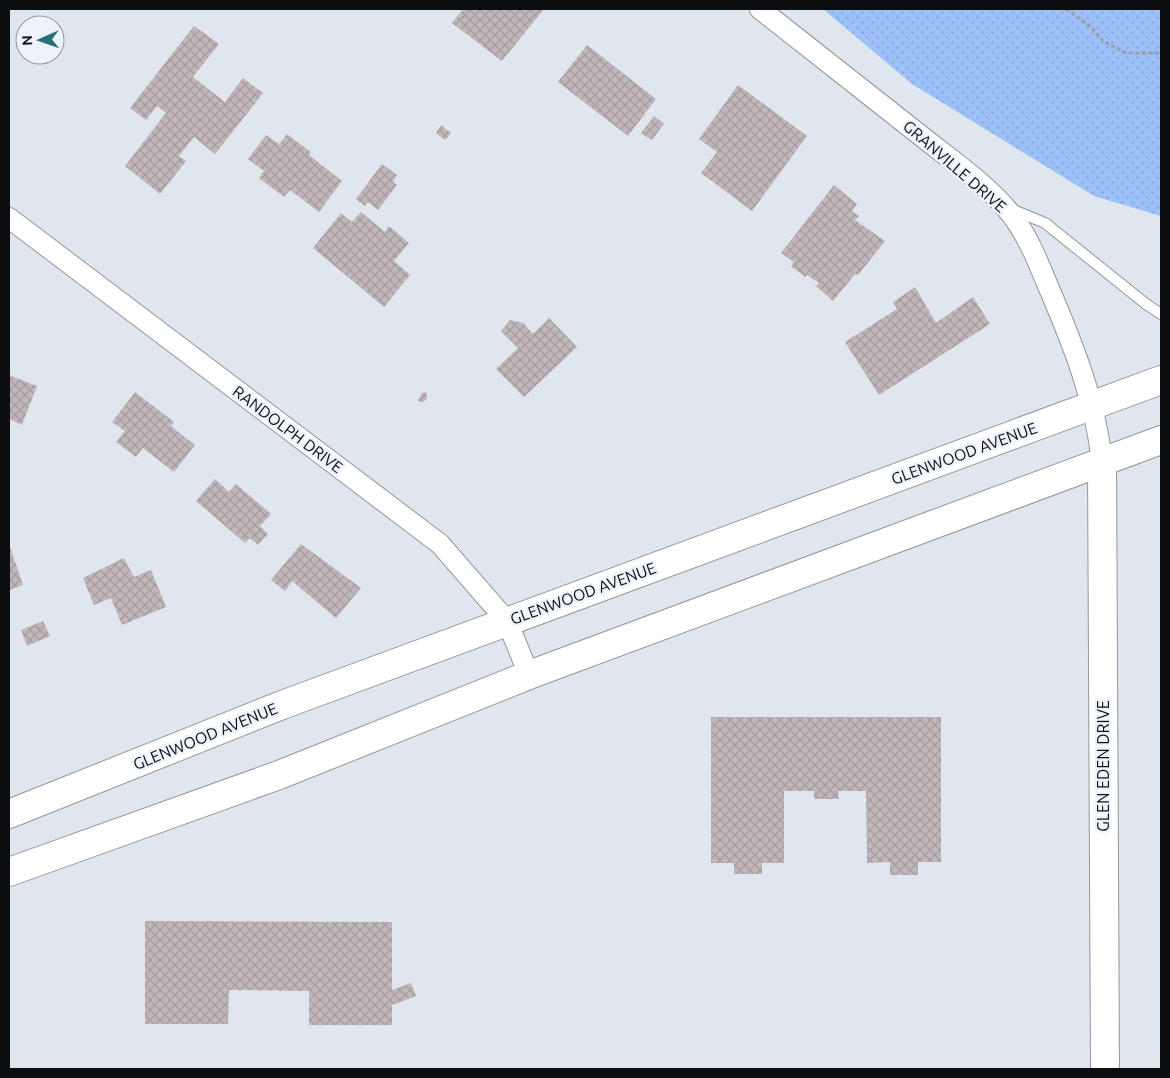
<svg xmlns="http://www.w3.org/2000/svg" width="1170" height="1078" font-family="Ubuntu,sans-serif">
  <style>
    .grass { fill: url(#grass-dots) }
    .building { fill: url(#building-cross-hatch) }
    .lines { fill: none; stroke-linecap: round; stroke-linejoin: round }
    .service-casing { stroke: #92979e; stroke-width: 12 }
    .minor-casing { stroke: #92979e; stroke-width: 22 }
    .secondary-casing { stroke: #92979e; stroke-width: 30 }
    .primary-casing { stroke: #92979e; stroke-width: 30 }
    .path { stroke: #9b9fa6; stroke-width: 3; stroke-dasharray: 4 2.5; stroke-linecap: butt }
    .service { stroke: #fff; stroke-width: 10 }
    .minor { stroke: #fff; stroke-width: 20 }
    .secondary { stroke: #fff; stroke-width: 28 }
    .primary { stroke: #fff; stroke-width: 28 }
    .labels { text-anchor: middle; stroke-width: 5; stroke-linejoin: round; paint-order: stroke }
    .street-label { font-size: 16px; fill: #0c0d10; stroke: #eef3fb }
  </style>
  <defs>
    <pattern id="grass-dots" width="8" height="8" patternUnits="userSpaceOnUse" patternTransform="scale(1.25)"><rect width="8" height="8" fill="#9cc0f8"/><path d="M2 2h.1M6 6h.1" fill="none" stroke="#85a4d4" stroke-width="1.8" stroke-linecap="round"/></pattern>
    <pattern id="building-cross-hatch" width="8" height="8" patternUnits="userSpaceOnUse" patternTransform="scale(1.25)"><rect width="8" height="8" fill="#c1b7bb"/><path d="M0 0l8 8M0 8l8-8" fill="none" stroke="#a59ca0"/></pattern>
  </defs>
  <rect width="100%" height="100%" fill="#e0e6ee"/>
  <path class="grass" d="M823,9H1161V216L1094,196L912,84Z"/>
  <path class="building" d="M463,9H544L502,61L452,23Z
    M194,26L219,44L193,77L225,102L243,78L263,93L215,154L194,137L179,156L186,161L160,194L125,166L166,113L157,106L146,120L130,108Z
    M587,45L656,99L628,136L558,82Z
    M738,85L807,136L752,211L701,173L717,152L699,139Z
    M654,116L664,124L652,140L641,133Z
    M441,125L451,133L445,140L436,133Z
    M287,134L311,152L309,155L342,181L319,212L290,190L284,197L259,178L264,171L248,159L266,135L279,144Z
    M382,164L397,175L393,182L397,185L378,210L368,202L365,206L356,199Z
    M834,185L857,204L852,211L859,216L855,220L885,241L858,275L855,274L833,301L816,286L819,283L807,275L805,277L791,266L794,262L781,253Z
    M361,212L385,232L389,226L409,243L394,261L410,275L384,307L313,248L341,213L352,222Z
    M915,287L936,323L973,297L990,324L879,395L845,342L897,309L893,302Z
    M549,318L577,347L524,397L496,369L518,348L501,331L510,320L523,323L533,334Z
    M9,375L37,386L22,425L9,419Z
    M135,392L174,422L171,426L195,445L174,472L143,448L136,457L116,442L125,431L112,422Z
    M426,392L427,399L423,402L418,401L422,393Z
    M215,479L229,492L236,484L271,514L260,526L268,534L258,545L250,538L245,543L196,501Z
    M9,544L23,585L9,590Z
    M301,544L361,588L336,618L292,581L285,591L271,580Z
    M124,558L134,577L151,570L166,607L122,625L111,598L94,605L83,578Z
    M43,621L50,636L27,646L21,630Z
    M711,717H941V862H918V875H890V862L867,863L866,791H838L839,799H814V791H784V863H762V874H734V863H711Z
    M145,921L392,922V990L411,983L416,996L392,1005V1025H309V991L229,990L228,1024H145Z"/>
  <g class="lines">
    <defs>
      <path id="service" d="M1011,209L1045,223L1146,304L1161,314"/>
      <path id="minor" d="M760,9C813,51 867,93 920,135C951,160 990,186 1014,218C1029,239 1038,262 1048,286C1072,342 1096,401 1102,463
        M9,218L440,544L507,621L529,675"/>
      <path id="secondary" d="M1102,463L1105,1069"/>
      <path id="primary" d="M9,814L282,705L1161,380
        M9,872L279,775L529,675L1161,440"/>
    </defs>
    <use href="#service" class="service-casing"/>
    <use href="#minor" class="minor-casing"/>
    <use href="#secondary" class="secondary-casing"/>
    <use href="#primary" class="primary-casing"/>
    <path class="path" d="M1066,9L1090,26L1103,41L1126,53H1161"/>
    <use href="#service" class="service"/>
    <use href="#minor" class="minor"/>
    <use href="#secondary" class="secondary"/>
    <use href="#primary" class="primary"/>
  </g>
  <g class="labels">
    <g class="street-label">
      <text transform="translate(955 166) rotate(41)" y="6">GRANVILLE DRIVE</text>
      <text transform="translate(288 429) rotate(37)" y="6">RANDOLPH DRIVE</text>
      <text transform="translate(964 453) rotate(-20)" y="6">GLENWOOD AVENUE</text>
      <text transform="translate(583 593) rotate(-20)" y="6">GLENWOOD AVENUE</text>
      <text transform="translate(205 736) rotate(-22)" y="6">GLENWOOD AVENUE</text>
      <text transform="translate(1103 766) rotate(-90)" y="6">GLEN EDEN DRIVE</text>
    </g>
  </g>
  <rect width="1170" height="1078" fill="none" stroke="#0c0d10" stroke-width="20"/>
  <g transform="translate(40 40) rotate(268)"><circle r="24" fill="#eef3fb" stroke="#94979d"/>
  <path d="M0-4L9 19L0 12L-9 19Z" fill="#267076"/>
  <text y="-8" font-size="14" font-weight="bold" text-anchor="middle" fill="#0c0d10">N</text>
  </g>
</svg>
